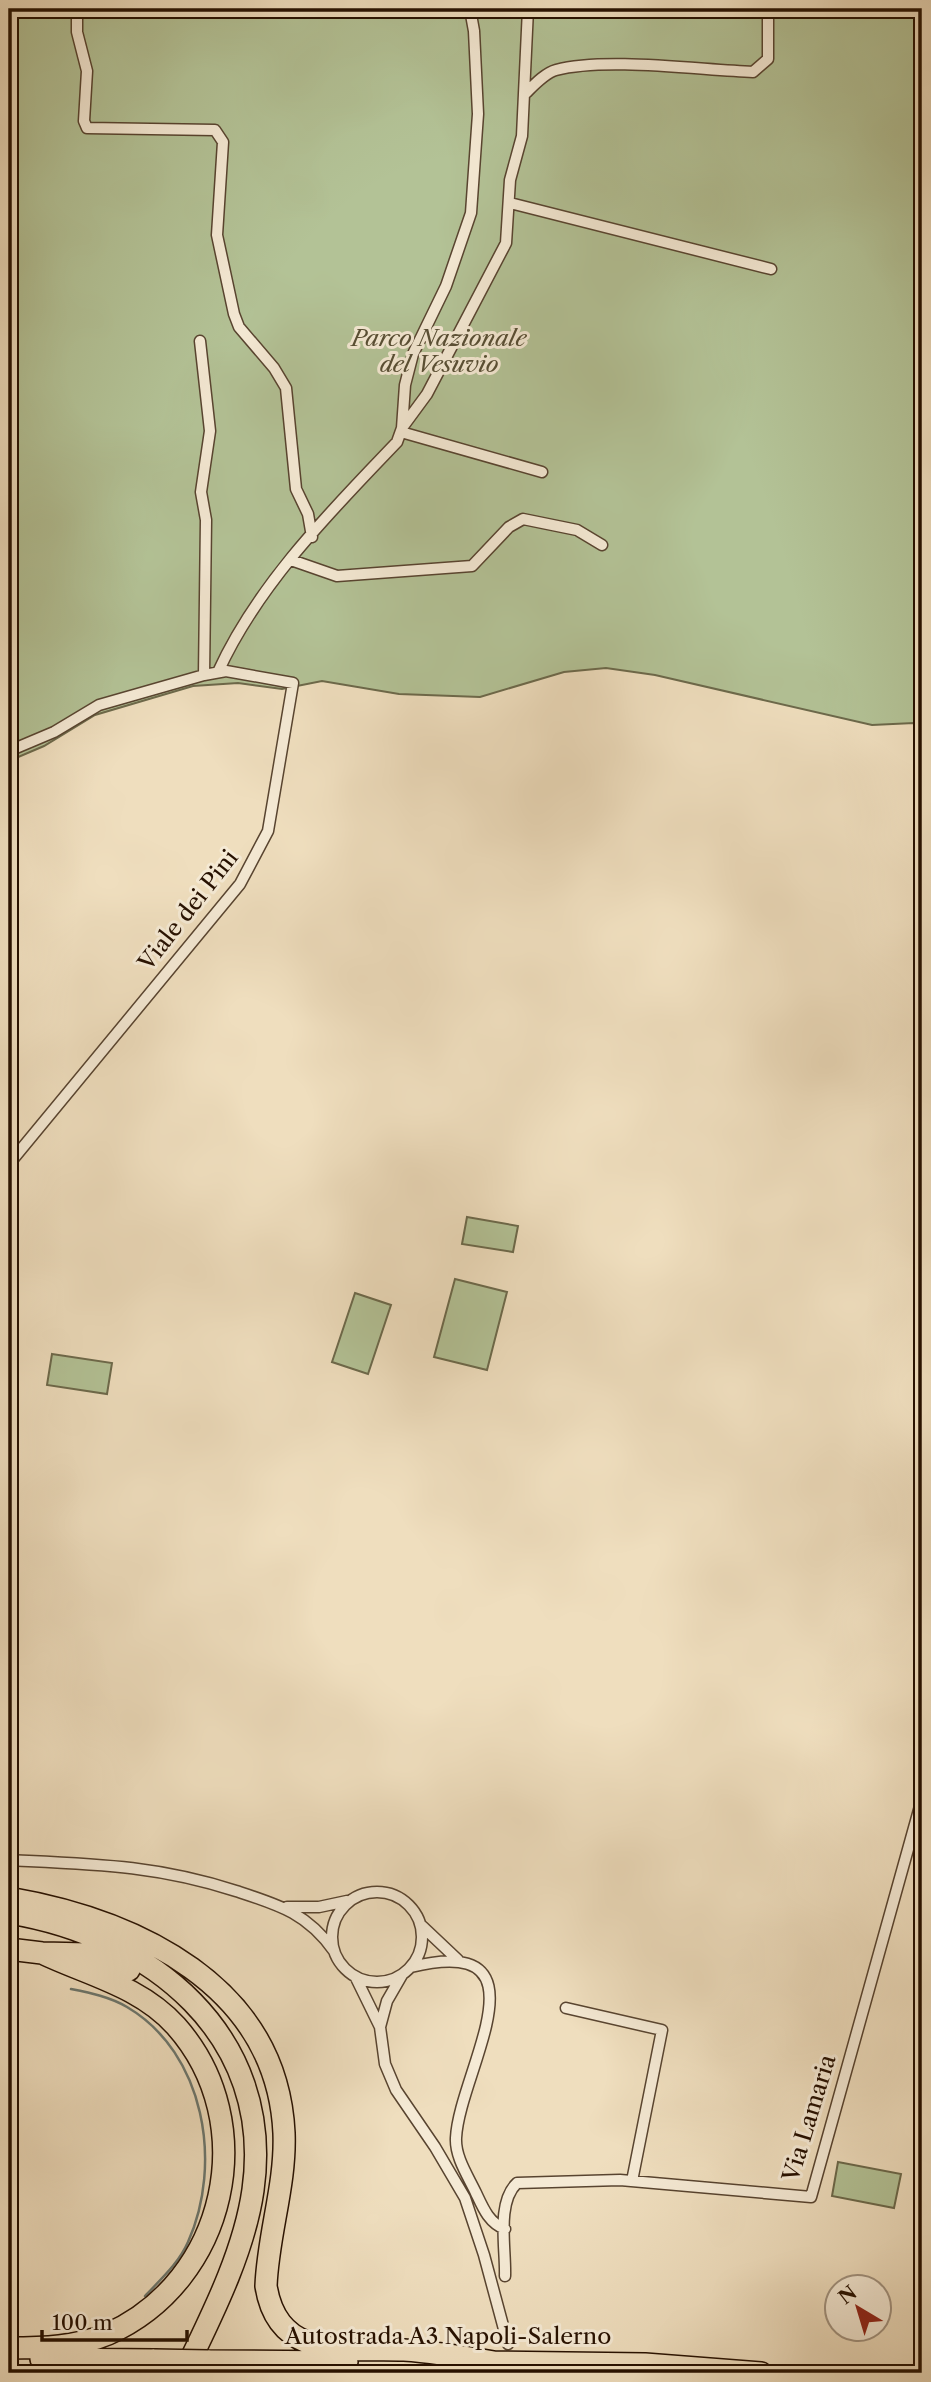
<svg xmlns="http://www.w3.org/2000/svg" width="931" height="2382" font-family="'Libre Caslon Text',serif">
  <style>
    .green { fill: #b3c296; stroke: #6c694b; stroke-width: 2 }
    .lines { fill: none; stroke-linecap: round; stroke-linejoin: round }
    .stream { stroke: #6c776e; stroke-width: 2.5 }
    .street-casing { stroke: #584430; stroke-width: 13 }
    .highway-casing { stroke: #261000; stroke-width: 24 }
    .street { stroke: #f5ead5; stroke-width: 10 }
    .highway { stroke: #efdebe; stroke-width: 21 }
    .highway-bridge-casing { stroke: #261000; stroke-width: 24; stroke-linecap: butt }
    .highway-bridge { stroke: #efdebe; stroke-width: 21 }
    .labels { text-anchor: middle; stroke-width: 6; stroke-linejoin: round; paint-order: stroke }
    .park-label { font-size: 23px; font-style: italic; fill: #574e34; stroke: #f5ead5 }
    .street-label { font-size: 23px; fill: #261000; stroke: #f5ead5 }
  </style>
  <rect width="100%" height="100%" fill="#efdebe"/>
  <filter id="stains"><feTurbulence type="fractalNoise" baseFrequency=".00286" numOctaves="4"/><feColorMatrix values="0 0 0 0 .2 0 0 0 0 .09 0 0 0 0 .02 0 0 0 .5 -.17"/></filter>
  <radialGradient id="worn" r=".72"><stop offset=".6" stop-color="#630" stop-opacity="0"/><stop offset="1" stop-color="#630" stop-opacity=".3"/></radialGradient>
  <path class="green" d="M9,9H922V728L914,723L872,725L655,675L606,668L564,672L480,697L399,694L322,681L282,689L238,683L193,686L95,715L44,746L9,761Z
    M467,1217L518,1226L513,1252L462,1244Z
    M455,1279L507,1292L487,1370L434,1357Z
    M355,1293L391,1305L368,1374L332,1362Z
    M52,1354L112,1363L107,1394L47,1385Z
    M838,2162L901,2174L894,2208L832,2196Z"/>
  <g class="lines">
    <path class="stream" d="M71,1989C91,1993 110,1997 127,2007C205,2053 223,2164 188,2242C179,2263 160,2280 145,2296"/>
    <defs>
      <path id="street" d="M77,9V32L87,71L84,121L87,128L215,130L223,142L217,235L234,314L239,327L274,368L286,388L296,489L308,514L312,537
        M526,93C534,85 545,73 556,70C606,57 699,70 753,72L768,59V9
        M510,203L771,269
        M9,324H10
        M200,341L210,431L201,492L206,520L204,675
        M402,428L427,394L506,243L510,180L522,136L528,9
        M401,432L542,472
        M291,560L337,576L472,566L509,527L523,519L577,530L602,545
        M218,672C258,584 331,511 397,442L402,428L405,385L413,354L446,286L471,213L478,114L474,31L470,9
        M9,751L54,732L99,705L204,675L226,671L293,683L268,831L240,884L9,1164
        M9,1860C92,1864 156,1865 236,1891C279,1905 307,1913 334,1951
        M332 1937a45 45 0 1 1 90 0a45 45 0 1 1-90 0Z
        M287,1907H319L347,1901
        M422,1926L458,1960
        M411,1967C554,1932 459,2072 456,2138C455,2157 468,2176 476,2193C483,2208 489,2223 505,2229
        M356,1978L380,2027L385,2064L396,2090L435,2147L465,2198L484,2255L508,2344
        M566,2008L662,2030L632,2181
        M380,2027L387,2001L402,1975
        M505,2276C506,2248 496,2203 517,2183L620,2180L811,2197L922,1799"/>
      <path id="highway" d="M9,1898C136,1920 277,1985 284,2133C286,2185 268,2234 266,2286C278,2361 346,2348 404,2350C434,2352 464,2357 494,2362
        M9,1913C151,1936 275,2035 253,2190C244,2253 211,2317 184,2373
        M9,1949L42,1953L88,1954L129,1970
        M9,2348C42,2348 77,2347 108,2334C227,2281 262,2123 176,2026C140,1986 88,1975 42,1953
        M41,2359L154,2360
        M208,2361L347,2362
        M480,2362L645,2364L761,2373"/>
    </defs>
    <use href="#street" class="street-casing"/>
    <use href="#highway" class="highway-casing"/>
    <use href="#street" class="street"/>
    <use href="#highway" class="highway"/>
    <defs>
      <path id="highway-bridge" d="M154,2360L208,2361"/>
    </defs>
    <use href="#highway-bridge" class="highway-bridge-casing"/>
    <use href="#highway-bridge" class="highway-bridge"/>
  </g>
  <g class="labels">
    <g class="park-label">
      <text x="439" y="346">Parco Nazionale<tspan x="439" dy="26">del Vesuvio</tspan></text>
    </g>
    <g class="street-label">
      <text transform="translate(188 910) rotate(-52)" y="8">Viale dei Pini</text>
      <text transform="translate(809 2118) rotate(-73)" y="8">Via Lamaria</text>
      <text x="448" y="2344">Autostrada A3 Napoli-Salerno</text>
    </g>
  </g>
  <rect width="931" height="2382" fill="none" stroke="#efdebe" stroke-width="35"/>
  <rect x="10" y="10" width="910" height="2361" fill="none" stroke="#261000" stroke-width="3.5"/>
  <rect x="18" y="18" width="896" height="2347" fill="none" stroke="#261000" stroke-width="2"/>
  <g transform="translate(858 2308) rotate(322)"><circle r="33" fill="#f5ead5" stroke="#a29380" stroke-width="2"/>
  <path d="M0-5L12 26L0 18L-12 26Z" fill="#8f2418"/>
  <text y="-10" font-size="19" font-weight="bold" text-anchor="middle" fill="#261000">N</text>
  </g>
  <path d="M42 2330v10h145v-10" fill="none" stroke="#261000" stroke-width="3.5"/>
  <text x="52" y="2330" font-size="21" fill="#261000" stroke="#f5ead5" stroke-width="5" paint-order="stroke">100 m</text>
  <rect width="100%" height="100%" filter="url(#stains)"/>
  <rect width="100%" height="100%" fill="url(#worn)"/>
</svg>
